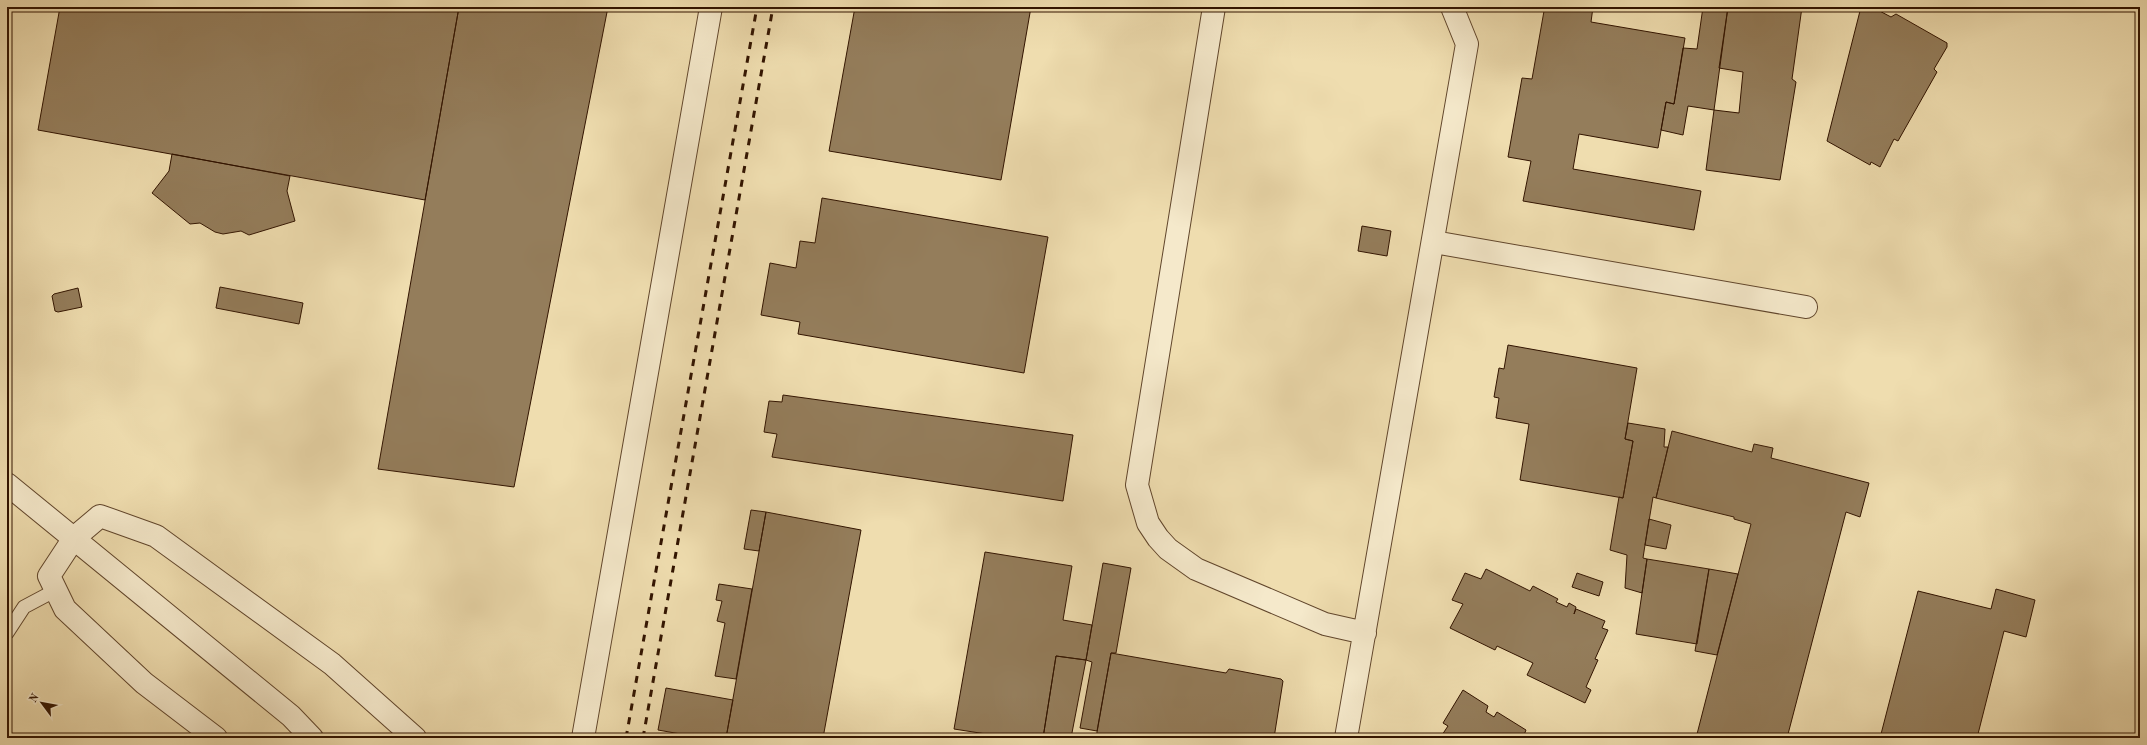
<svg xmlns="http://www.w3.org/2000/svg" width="2147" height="745" font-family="'Old Standard TT',serif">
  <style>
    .building { fill: #947d5b; stroke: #321400 }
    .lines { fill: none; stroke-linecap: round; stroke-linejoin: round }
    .service-casing { stroke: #61462c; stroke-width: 15 }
    .minor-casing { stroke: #61462c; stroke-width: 24 }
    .service { stroke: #f5e9cb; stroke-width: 13 }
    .minor { stroke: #f5e9cb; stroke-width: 22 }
    .rail { stroke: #321400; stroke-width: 3; stroke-dasharray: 7 7; stroke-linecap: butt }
  </style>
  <rect width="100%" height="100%" fill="#efddaf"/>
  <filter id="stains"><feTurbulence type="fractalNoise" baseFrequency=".005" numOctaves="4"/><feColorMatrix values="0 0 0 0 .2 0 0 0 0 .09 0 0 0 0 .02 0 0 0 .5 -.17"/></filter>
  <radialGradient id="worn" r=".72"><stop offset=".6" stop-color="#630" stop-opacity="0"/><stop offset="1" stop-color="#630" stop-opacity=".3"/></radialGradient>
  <path class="building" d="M60,7H459L425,200L38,130Z
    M459,7H608L514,487L378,469Z
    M855,7H1031L1001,180L829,151Z
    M1554,7H1593L1591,22L1685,38L1674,104L1666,102L1658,148L1579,134L1573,169L1701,191L1694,230L1523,201L1531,161L1508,157L1522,78L1532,79L1544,11Z
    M1703,7H1728L1714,110L1688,106L1683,135L1661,130L1666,102L1674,104L1683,48L1697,49Z
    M1728,7H1802L1792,79L1796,82L1780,180L1706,170L1714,110L1739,113L1743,72L1719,68Z
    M1861,7H1872L1891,17L1896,14L1947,43V47L1934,69L1937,72L1898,141L1894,139L1880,167L1871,162L1870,165L1827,141Z
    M172,154L290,176L287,191L295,221L249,235L241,231L223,234L215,232L200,223L190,224L152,193L169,171Z
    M822,198L1048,237L1024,373L798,334L800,322L761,315L770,263L796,268L800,241L815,243Z
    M1362,226L1391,231L1387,256L1358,251Z
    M220,287L303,303L299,324L216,308Z
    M78,288L82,307L58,312L55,311L52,296L54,294Z
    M1508,345L1637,368L1625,439L1633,441L1623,498L1520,480L1529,424L1496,418L1499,398L1494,397L1499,368L1504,369Z
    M783,395L1073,435L1063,501L772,457L777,434L764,432L769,401L782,402Z
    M1628,423L1665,429L1664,447H1668L1656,498L1653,497L1645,545L1643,558L1647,559L1642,593L1625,588L1627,555L1610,550L1619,497L1623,498L1633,441L1625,439Z
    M1672,431L1752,452L1754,444L1773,448L1771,458L1869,483L1860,517L1846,512L1787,738H1696L1751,524L1734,519V517L1656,498Z
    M751,510L766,512L759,551L744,549Z
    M766,512L861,530L823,738H726Z
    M1649,519L1671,525L1666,549L1645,545Z
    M985,552L1072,566L1063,620L1092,625L1086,660L1056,656L1043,738H1012L954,729Z
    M1647,559L1709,569L1697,644L1636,634Z
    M1103,563L1131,568L1116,653H1111L1097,731L1080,728L1092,662L1086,660Z
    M1486,569L1530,591L1533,586L1558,599L1556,602L1567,607L1569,603L1576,607L1574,614L1576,609L1605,621L1602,628L1608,630L1595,659L1598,660L1586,687L1591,690L1585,703L1527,675L1533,663L1497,646L1495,650L1450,628L1463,604L1452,600L1465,573L1481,579Z
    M1709,569L1738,574L1717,655L1695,651Z
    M1577,573L1603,582L1599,596L1572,587Z
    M719,584L752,589L736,679L715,676L725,623L717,621L722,601L716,600Z
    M1996,589L2035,600L2026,637L2004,631L1977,738H1880L1918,591L1991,609Z
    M1111,653L1226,673L1229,669L1281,679L1283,681L1274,738H1096Z
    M1056,656L1086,660L1071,738H1043Z
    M666,688L733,700L726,738H703L658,730Z
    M1463,690L1488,706L1486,712L1494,717L1497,712L1526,730L1524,735L1528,738H1440L1448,726L1443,723Z"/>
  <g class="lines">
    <defs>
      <path id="service" d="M7,633L24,607L56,590"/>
      <path id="minor" d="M1214,7L1137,485L1148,523L1158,538L1168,549L1196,569L1325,624L1365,633
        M1434,242L1806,307
        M7,484L291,716L312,738
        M216,738L144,683L65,609L49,576L74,538L100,516L156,536L332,664L415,738
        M583,738L711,7
        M1346,738L1467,44L1452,7"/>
    </defs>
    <use href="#service" class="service-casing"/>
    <use href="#minor" class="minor-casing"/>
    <use href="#service" class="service"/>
    <use href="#minor" class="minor"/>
    <path class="rail" d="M626,738L757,7
      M643,738L773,7"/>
  </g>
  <rect width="2147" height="745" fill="none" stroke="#efddaf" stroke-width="24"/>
  <rect x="8" y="8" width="2131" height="729" fill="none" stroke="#321400" stroke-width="2"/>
  <rect x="12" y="12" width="2123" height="721" fill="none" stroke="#321400"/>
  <g transform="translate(42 703) rotate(302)" stroke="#f5e9cb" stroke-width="3" paint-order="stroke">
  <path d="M0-3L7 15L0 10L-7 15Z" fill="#321400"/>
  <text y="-6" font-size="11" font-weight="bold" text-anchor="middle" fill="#321400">N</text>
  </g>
  <rect width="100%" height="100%" filter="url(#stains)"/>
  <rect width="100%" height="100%" fill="url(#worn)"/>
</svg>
